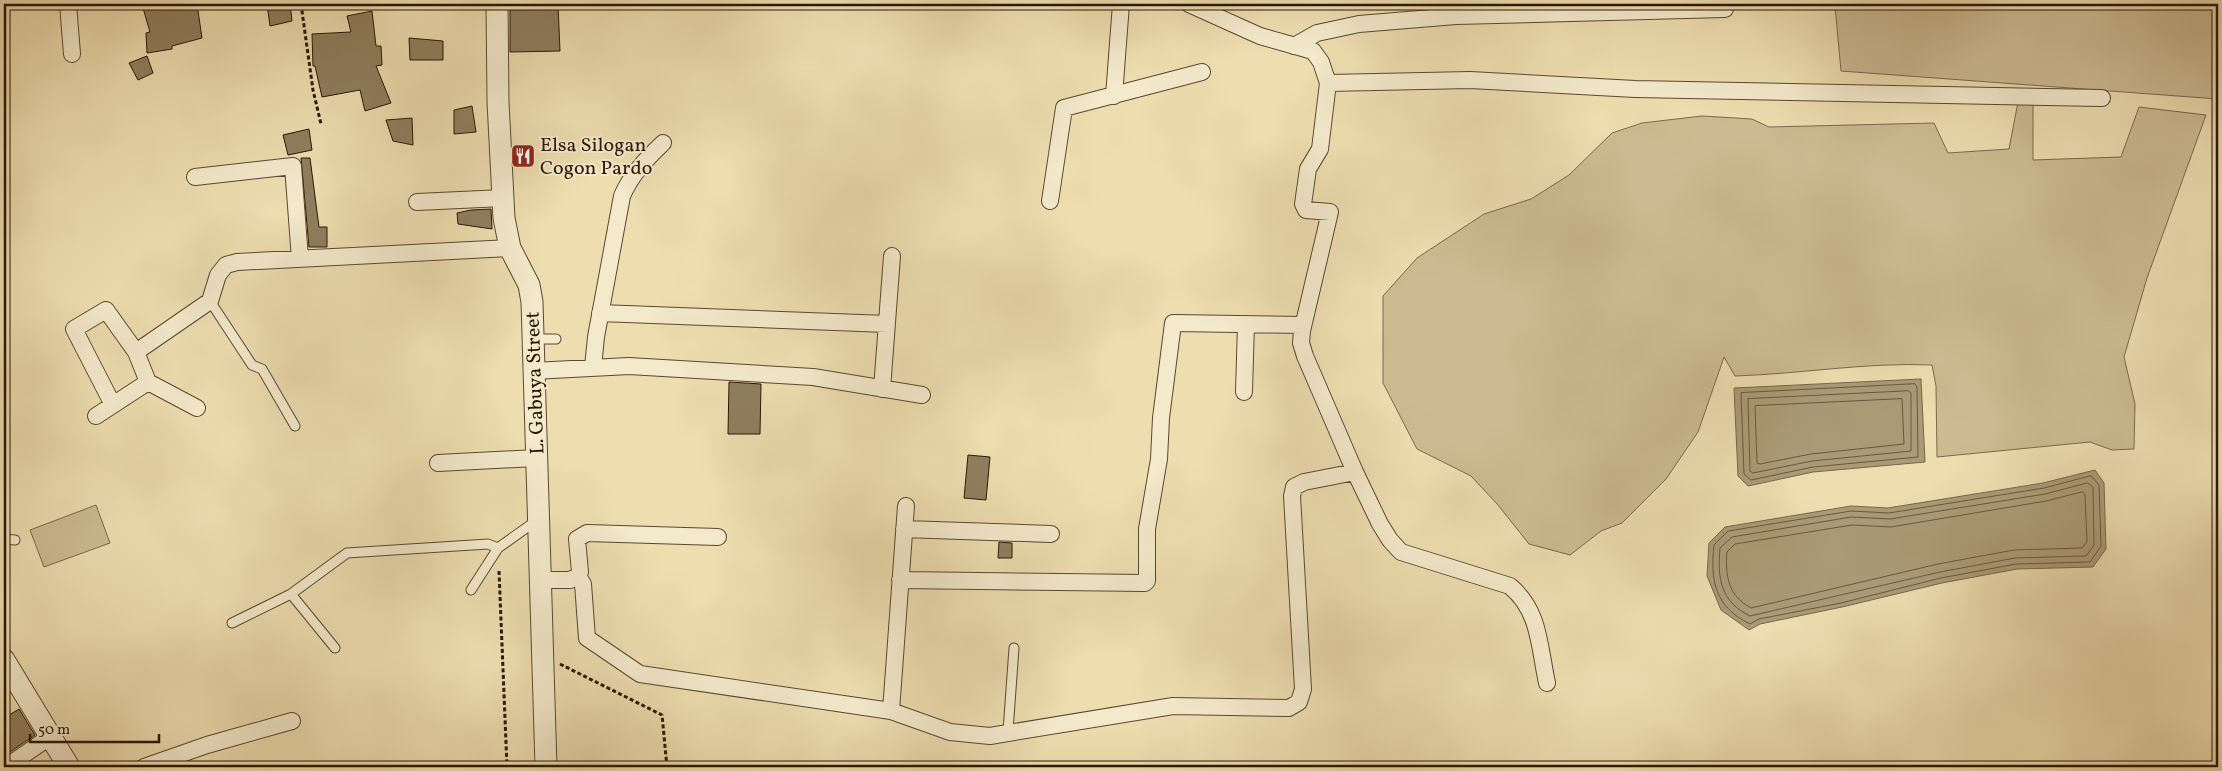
<svg xmlns="http://www.w3.org/2000/svg" width="2222" height="771" font-family="Vollkorn,serif">
  <style>
    .green { fill: #ccbb92; stroke: #7a694c }
    .water { fill: #aa9a76; stroke: #76664a }
    .lines { fill: none; stroke-linecap: round; stroke-linejoin: round }
    .shore { stroke: #6a583e; stroke-width: 1 }
    .building { fill: #8f7e5e; stroke: #291707 }
    .service-casing { stroke: #5a4831; stroke-width: 11 }
    .minor-casing { stroke: #5a4831; stroke-width: 18 }
    .tertiary-casing { stroke: #5a4831; stroke-width: 23 }
    .path { stroke: #291707; stroke-width: 3; stroke-dasharray: 4 2.5; stroke-linecap: butt }
    .service { stroke: #f3e9cb; stroke-width: 9 }
    .minor { stroke: #f3e9cb; stroke-width: 16 }
    .tertiary { stroke: #f3e9cb; stroke-width: 21 }
    .labels { text-anchor: middle; stroke-width: 4; stroke-linejoin: round; paint-order: stroke }
    .poi-label { font-size: 20px; fill: #291707; stroke: #f3e9cb; text-anchor: start }
    .street-label { font-size: 20px; fill: #291707; stroke: #f3e9cb }
  </style>
  <rect width="100%" height="100%" fill="#edddaf"/>
  <filter id="stains"><feTurbulence type="fractalNoise" baseFrequency=".004" numOctaves="4"/><feColorMatrix values="0 0 0 0 .2 0 0 0 0 .09 0 0 0 0 .02 0 0 0 .5 -.17"/></filter>
  <radialGradient id="worn" r=".72"><stop offset=".6" stop-color="#630" stop-opacity="0"/><stop offset="1" stop-color="#630" stop-opacity=".3"/></radialGradient>
  <path class="green" d="M1794,4H2218V99L1841,71L1835,6Z
    M2033,101V160L2121,157L2139,107L2206,115L2147,278L2124,357L2135,404L2134,449L2112,450L2090,442L1937,457L1936,386L1932,365C1866,362 1801,374 1735,376L1724,357L1698,432L1666,479L1622,523L1601,531L1570,555L1529,544L1498,505L1471,476L1417,449L1383,383V296L1417,258L1484,214L1531,199L1569,175L1612,133L1642,123L1702,116L1752,119L1769,127L1934,123L1948,153L2009,149L2018,102Z
    M96,505L110,543L44,567L30,530Z"/>
  <path class="water" d="M1921,379L1925,462L1813,472L1748,486L1738,476L1734,388Z
    M2095,470L2104,483L2106,549L2093,567L2017,569L1942,583L1842,607L1760,624L1749,630L1721,610L1707,576L1709,543L1725,527L1851,506L1888,508L2043,483Z"/>
  <g class="lines">
    <path class="shore" d="M1915,384L1917,387L1918,457L1813,467L1751,480L1744,474L1741,393Z
      M1909,391L1911,393V451L1812,461L1753,473L1750,471L1748,399Z
      M1902,399L1904,444L1811,454L1760,464L1757,463L1755,406Z
      M2091,476L2099,485L2101,546L2090,562L2016,564L1941,578L1841,603L1759,619L1750,624C1715,607 1710,581 1714,545L1728,531L1851,511L1889,513L2044,488Z
      M2088,483L2093,487L2094,545L2086,556L2015,558L1940,572L1750,616C1721,602 1717,579 1720,548L1732,537L1851,517L1890,519L2045,494Z
      M2083,492L2085,495L2087,542L2082,548L2014,550L1938,564L1751,608C1728,596 1725,575 1727,552L1735,544L1852,525L1891,527L2046,501Z"/>
  </g>
  <path class="building" d="M174,4H197L202,38L172,46V49L147,53L146,33L150,32L143,8Z
    M267,4H290L292,21L270,26Z
    M510,4H558L560,51L510,52Z
    M372,11L376,46H381L382,65L376,66L391,103L365,111L360,90L322,97L315,66H313L312,34L351,32L347,16Z
    M409,38L443,41V60H410Z
    M147,56L153,73L138,80L129,63Z
    M472,106L476,132L454,134V110Z
    M412,118L413,145L393,141L386,120Z
    M309,129L312,150L288,155L283,135Z
    M301,158H310L319,227H327V247H309Z
    M491,209L492,229L458,224L457,213L471,210Z
    M729,382L761,384L760,434H728Z
    M968,455L990,457L986,500L964,498Z
    M999,542L1012,543V558H998Z
    M19,709L35,735L4,756V718Z"/>
  <g class="lines">
    <defs>
      <path id="service" d="M210,301L252,365L262,369L295,426
        M533,339H556
        M4,539L15,540
        M471,590L498,548L536,521
        M291,594L335,648
        M232,623L291,594L347,553L488,544L498,548
        M1008,731L1014,648"/>
      <path id="minor" d="M68,4L72,54
        M1189,4L1260,36L1313,51L1321,62L1328,83L1320,149L1308,169L1303,204L1306,210L1330,212L1302,331L1301,343L1305,356L1355,472L1380,524L1390,540L1401,552L1510,586C1540,611 1539,646 1547,683
        M1294,46L1317,33L1359,24L1456,16L1725,9
        M1328,83L1470,80L1635,89L2102,98
        M1114,96L1121,4
        M195,177L293,166L300,259
        M1050,201L1064,108L1202,72
        M417,202L503,198
        M600,313L887,324
        M136,352L210,301L218,275L226,265L237,262L510,248
        M593,367L596,337L622,196C631,175 646,159 663,143
        M533,371L629,366L813,377L922,395
        M882,389L892,256
        M1244,392L1246,324
        M113,405L74,329L106,310L136,352L148,382L197,408
        M96,416L148,382
        M438,463L536,458
        M904,529L1051,534
        M718,537L587,533L577,539L580,572L578,576L583,584L587,638L640,674L891,711L950,732L990,736L1173,706L1289,708L1299,702L1303,689L1292,496L1294,487L1304,482L1355,472
        M539,580H570L578,576
        M900,580L1145,583L1147,581V529L1159,459L1161,418L1173,323L1303,325
        M891,711L906,506
        M6,767L51,736
        M144,767L207,745L292,721"/>
      <path id="tertiary" d="M497,4L498,102L504,218L510,248L529,285L532,302L546,767
        M4,660L69,767"/>
    </defs>
    <use href="#service" class="service-casing"/>
    <use href="#minor" class="minor-casing"/>
    <use href="#tertiary" class="tertiary-casing"/>
    <path class="path" d="M301,4L313,90L321,124
      M499,571L507,767
      M560,664L662,715L667,767"/>
    <use href="#service" class="service"/>
    <use href="#minor" class="minor"/>
    <use href="#tertiary" class="tertiary"/>
  </g>
  <defs>
    <symbol id="restaurant-square" viewBox="-11 -11 22 22"><rect x="-9" y="-9" width="18" height="18" rx="4" fill="#8f2418" stroke="#f3e9cb"/><path d="M-5-6h1v4h1v-4h1v4h1v-4h1v5L-1.5 .5V6h-2V.5L-5-1ZM5-6V6H3V1.5H1.5Q1.5-4 5-6Z" fill="#fff"/></symbol>
  </defs>
  <g fill-rule="evenodd">
    <use href="#restaurant-square" x="509" y="142" width="28" height="28"/>
  </g>
  <g class="labels">
    <g class="poi-label">
      <text x="540" y="151">Elsa Silogan<tspan x="540" dy="23">Cogon Pardo</tspan></text>
    </g>
    <g class="street-label">
      <text transform="translate(534 383) rotate(-92)" y="7">L. Gabuya Street</text>
    </g>
  </g>
  <rect width="2222" height="771" fill="none" stroke="#edddaf" stroke-width="20"/>
  <rect x="5" y="5" width="2212" height="761" fill="none" stroke="#291707" stroke-width="2.5"/>
  <rect x="10" y="10" width="2202" height="751" fill="none" stroke="#291707"/>
  <path d="M30 734v8h129v-8" fill="none" stroke="#291707" stroke-width="2.5"/>
  <text x="38" y="734" font-size="15" fill="#291707" stroke="#f3e9cb" stroke-width="4" paint-order="stroke">50 m</text>
  <rect width="100%" height="100%" filter="url(#stains)"/>
  <rect width="100%" height="100%" fill="url(#worn)"/>
</svg>
